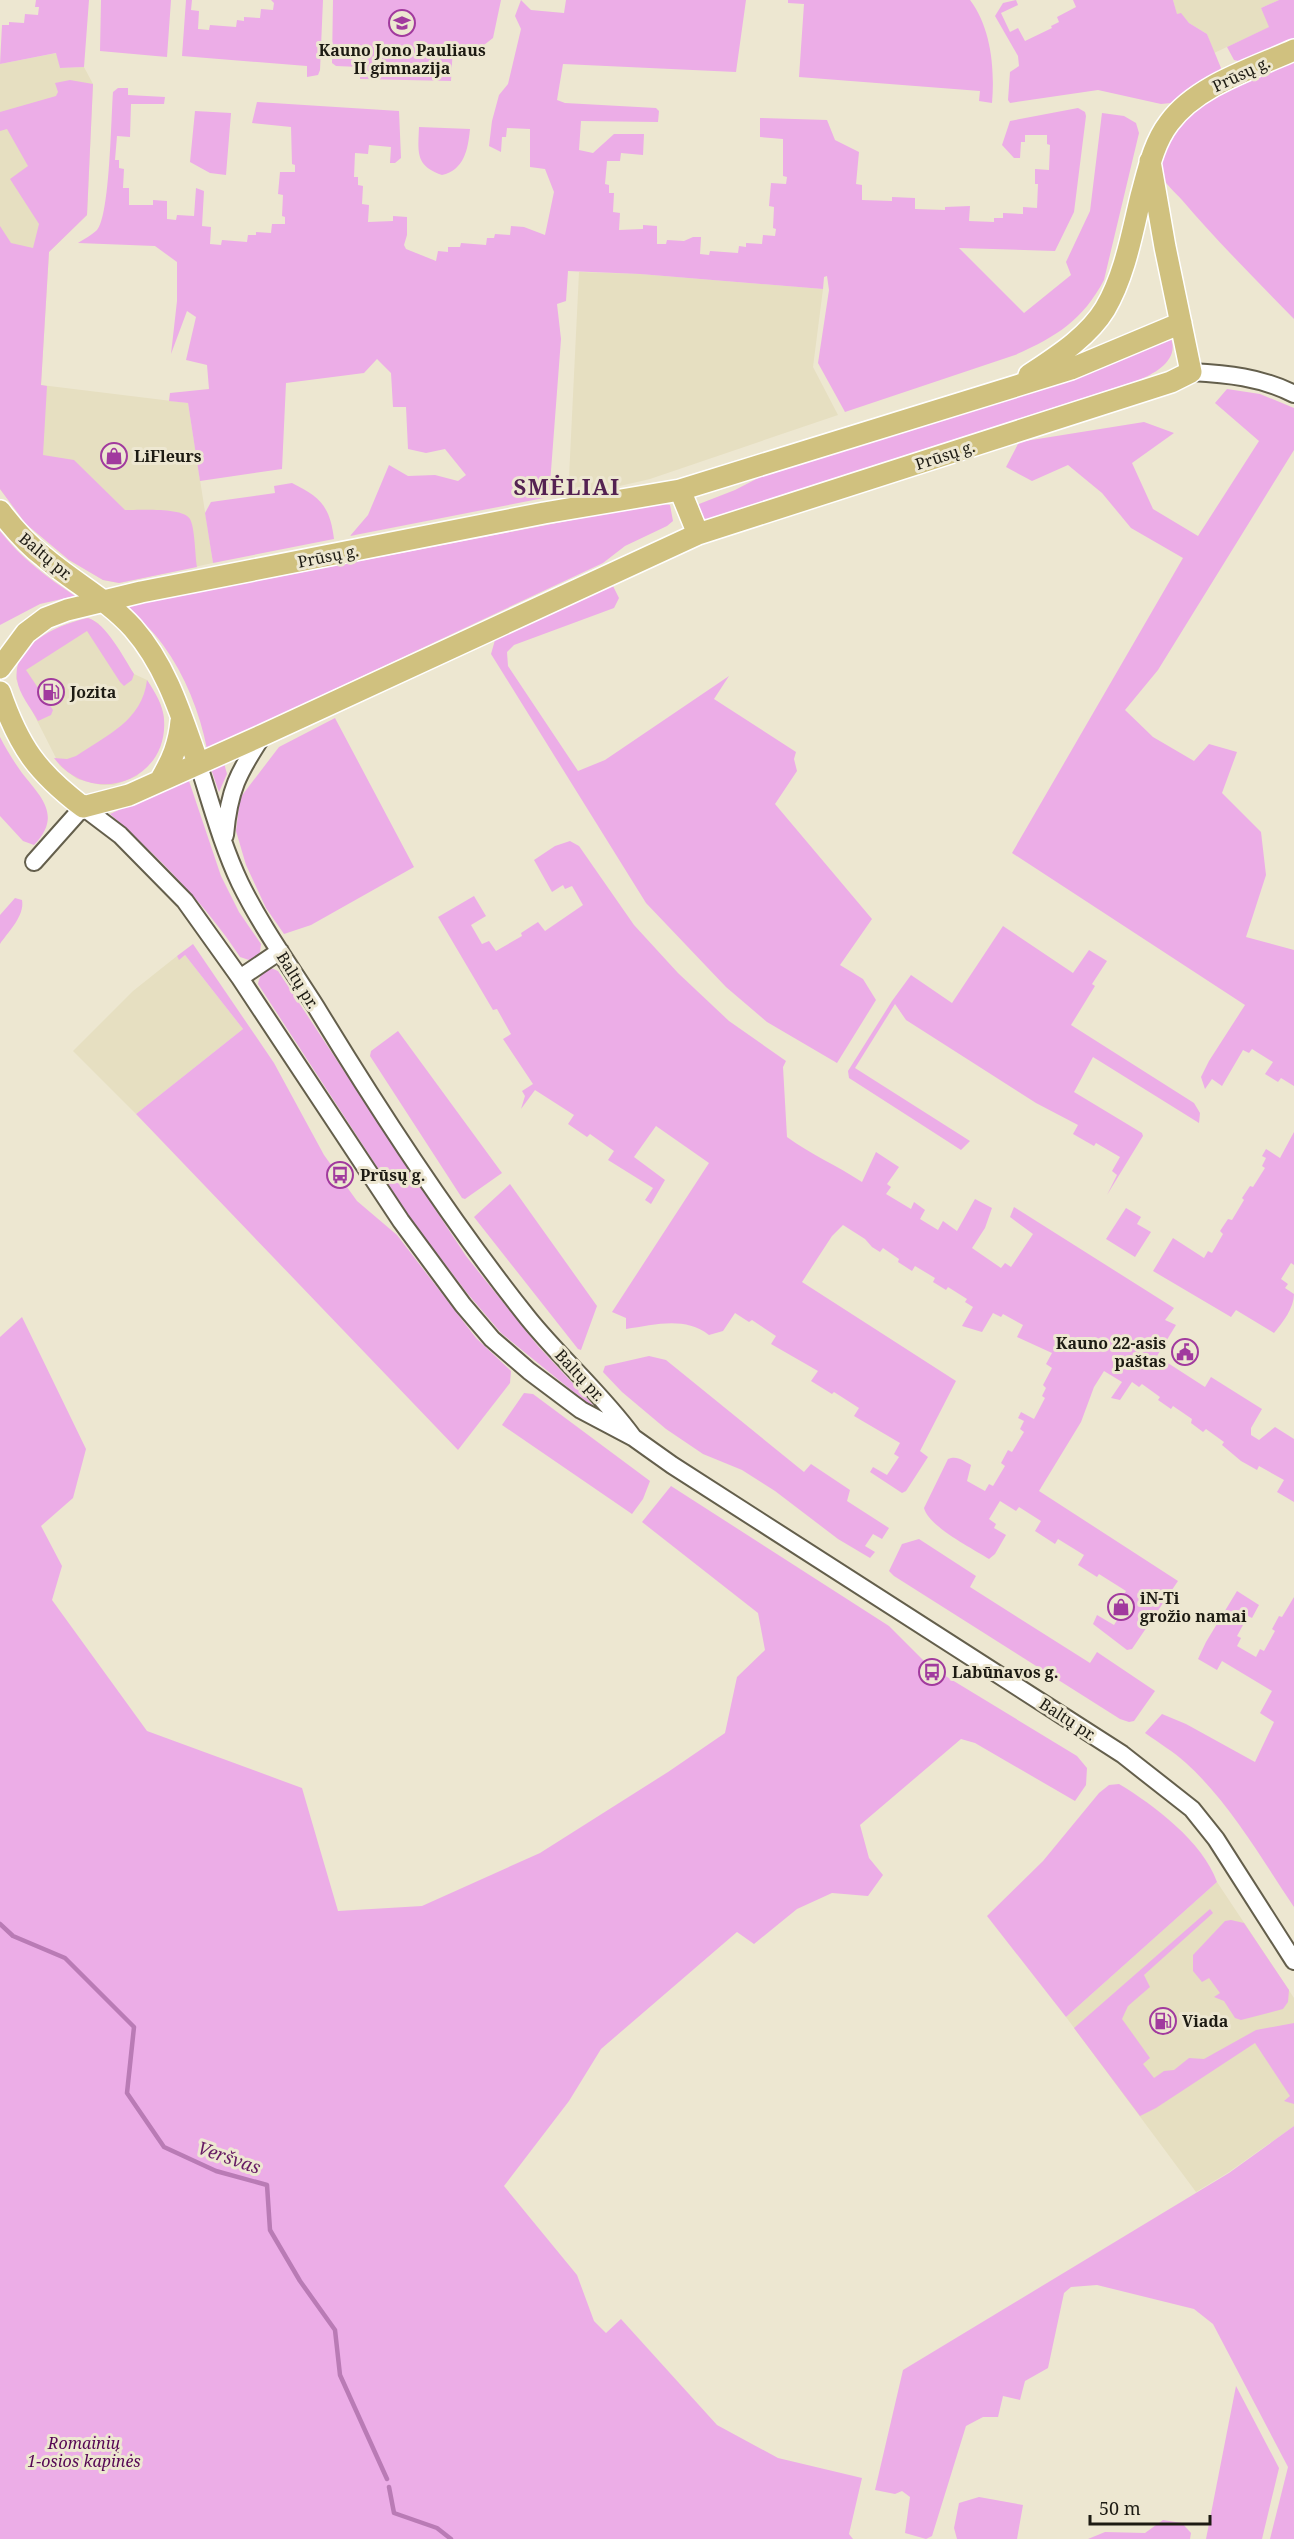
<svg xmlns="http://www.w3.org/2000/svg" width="1294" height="2539" font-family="'Noto Serif',serif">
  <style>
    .built { fill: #e6dfc1 }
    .green { fill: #ecade7 }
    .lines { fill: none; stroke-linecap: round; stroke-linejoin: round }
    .stream { stroke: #b97bb5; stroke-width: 4.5 }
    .minor-casing { stroke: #645f4c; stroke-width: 20 }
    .major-casing { stroke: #fff; stroke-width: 24 }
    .minor { stroke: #fff; stroke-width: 16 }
    .major { stroke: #d0c17f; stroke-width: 21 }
    .labels { text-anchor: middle; stroke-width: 6; stroke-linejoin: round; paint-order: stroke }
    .poi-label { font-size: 16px; font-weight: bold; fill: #1d1b13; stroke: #ede7d1; text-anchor: start }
    .street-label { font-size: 16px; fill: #1d1b13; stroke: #ede7d1 }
    .park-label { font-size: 16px; font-style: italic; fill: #560754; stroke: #ede7d1 }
    .water-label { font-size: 18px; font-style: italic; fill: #661b63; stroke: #ede7d1 }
    .district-label { font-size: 22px; font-weight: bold; letter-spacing: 1.5px; fill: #542252; stroke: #ede7d1 }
  </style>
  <rect width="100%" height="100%" fill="#ede7d1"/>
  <path class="built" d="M1173,0H1279L1261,8L1270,27L1214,53L1207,34L1189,23L1181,14L1177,15Z
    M57,53L60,68L84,67L93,84L87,215L49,252L41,385L188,403L213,563L119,583L103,580L69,560L26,524L0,489V64Z
    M579,272L640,274L823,289L813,367L838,415L650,479L568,498Z
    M88,618L98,623L117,647L134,674L147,680L160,703L164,717L161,743L155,756L137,776L114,785H101L77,779L60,766L16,679L18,668L33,642L62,626Z
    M185,955L243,1029L136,1114L73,1051L133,991L177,956L179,959Z
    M1217,1882L1294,1998V2126L1229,2172L1196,2192L1066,2017Z"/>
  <path class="green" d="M36,0H89L84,67L60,68L56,53L0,64L2,25H9V22L24,23L25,14L38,15L39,7H35Z
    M101,0H171L167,57L100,51Z
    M186,0H192L191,10L199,11L198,29L209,30L210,25L236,27L237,20L244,21V17L260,18L261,9L273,10L274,3L271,0H323L320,70L318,75L307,77V66L182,56Z
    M333,0H501L493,38L480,48L453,46L451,81L360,79V67L336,66L332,63Z
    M521,0L531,10L564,13L566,0H746L736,72L563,64L557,100L565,103L656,108L659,111L658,122L581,121L579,150L593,153L614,134H644L643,155L621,153L620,161H607L605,184L609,185V193H614L613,212L620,213L619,230L643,229V225L657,226V244H666L667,240L684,241L693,237H701L700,254L709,255L710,251L738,253L739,246L746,247V243L762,244L763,235L775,236L776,229L773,228L774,207L769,206L771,183L786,184L787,177L783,176V139L760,137V118L827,120L835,140L859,152L856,184L862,185V200L892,201V197L915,198V209L945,210V207L970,206L969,221L994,222V218H1003V213L1023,214V207L1037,208L1038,184H1035V169L1049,170L1050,145L1047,144V135H1025V142H1021L1020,158H1014L1002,145L1010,121L1078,108L1085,112L1086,116L1074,212L1055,251L959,248L1024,313L1071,275L1066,262L1090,211L1102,113L1124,116L1136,123L1139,133L1104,280C1083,320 1056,337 1015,355L845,412L818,363L829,290L827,276L824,277L823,289L640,274L568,271L566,301L557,304L561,339L549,497L350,536L368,515L389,465L408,476L435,475L458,481L466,475L445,449L426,453L408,449L406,407H393L391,373L377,359L364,373L286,383L282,469L200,481L188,403L169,401L170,393L209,389L207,365L186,360L196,317L187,311L171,354L177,301V262L155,246L78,243C84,239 92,235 97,230C110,216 111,117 113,92L118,88H128V95L165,97L164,104H131L130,137L117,136L115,160H119V168L124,169L123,188H129V205H153V200L167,201V219L176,220L177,215L194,216L196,188L204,191L202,226L211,227L210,244L221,245L222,240L247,242L248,235H256V232L271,233L272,224H285V217L282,216L283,195L278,194L280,172H295V165L292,164L291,127L252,123L257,102L399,111L401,158L395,163H390L391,147L369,145L368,154L355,153L354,177H358V185L363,186L362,204L369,205L368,222L393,221V216L407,217V235L404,245L406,249L436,261L438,251L448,252V247H460L461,243L486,245L487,238H494L495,234L510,235L511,226L524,227L545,235L554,192L545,169L530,167V129L507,128L506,137H502L501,152L489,146L492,121L499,95L508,84L521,29L515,16Z
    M788,0H970C991,28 995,68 992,103L979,101L980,91L799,77L804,4L788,3Z
    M1016,0L1018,5L1001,13L1010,32L1018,28L1025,41L1052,28L1051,26L1059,22L1057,17L1076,7L1073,0H1173L1177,14L1181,13L1189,23L1207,34L1221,68L1218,72L1171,103L1161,104L1098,90L1010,103L1008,100L1010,72L1019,66L1018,56L995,16L1003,3Z
    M1279,0H1294V38L1243,62L1234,60L1227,47L1269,27L1261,8Z
    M1294,62V319C1256,280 1217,241 1182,200C1176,193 1165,184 1161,175C1159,170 1161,163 1162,157C1174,106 1251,81 1294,62Z
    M70,80L93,84L87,215L49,252L41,385L47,386L43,455L74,460L125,510C138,510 184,507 190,519C195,528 195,555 197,567L119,583L103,580L69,560L26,524L0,489V226L11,243L33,248L39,224L10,179L28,166L7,129L0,131V112L56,96L58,92L55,83Z
    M195,111L231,113L226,175L210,173L190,162Z
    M419,127L470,129C468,150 464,170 442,175C415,166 418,152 419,127Z
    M1170,336C1181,359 1156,373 1139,380L707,519L700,518L697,512L699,504L735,490L768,473Z
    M1227,389L1260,394L1294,408V450L1158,670L1125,710L1153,737L1194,761L1209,744L1237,752L1222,793L1261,832L1266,875L1246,937L1294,950V1086L1281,1078L1278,1082L1265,1074L1273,1062L1252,1049L1249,1053L1243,1050L1222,1086L1212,1079L1205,1089L1201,1077L1209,1061L1245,1005L1012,853L1183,558L1131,528L1102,493L1068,465L1032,481L1006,467L1019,442L1144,422L1174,433L1132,463L1153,509L1198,536L1259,441L1215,403Z
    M292,483C320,497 330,506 334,539L213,563L205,513L211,502L275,493L274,486Z
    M660,503L670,505L673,521L667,526L625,546L603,563L207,749C200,713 185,675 163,645C153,631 140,619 128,606Z
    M0,531C21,558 47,577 75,596L40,604L0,625Z
    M613,586L619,598L614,608L514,645L507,652L508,666L578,771L605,760L729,676L714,699L796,752L794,759L797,771L775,804L872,919L840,965L863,979L876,1000L837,1063L767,1022L726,987L646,903L491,654L495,640Z
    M88,618C106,623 124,658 134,674L132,680L124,686L120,682L87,631L26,670L53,710L51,715L38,721C31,708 19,694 17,680C11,644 62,623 88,618Z
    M147,680C155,692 163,705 164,719C169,782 91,808 54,758L67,759L76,756C107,735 142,721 147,680Z
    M335,718L414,867L311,925L284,934L266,908L246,865L236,831L240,798L279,747Z
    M0,737C6,749 14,762 22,773C42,798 62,816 34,845L23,841L0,816Z
    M224,763L227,774L219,792L211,769Z
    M188,778L221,876L239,912L261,944L260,952L256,958L249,960L240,957C204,902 159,858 110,814Z
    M570,841L579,846L634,925L678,973L729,1021L786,1061L783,1067L787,1137C812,1155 836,1165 862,1182L876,1152L899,1167L887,1184L891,1187L886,1194L911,1209L914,1202L925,1210L920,1219L938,1230L943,1221L957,1231L975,1199L992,1208L985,1228L972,1248L1001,1268L1005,1263L1011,1267L1033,1234L1010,1217L1014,1207L1174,1308L1165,1320L1176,1325L1157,1356L1205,1387L1211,1377L1262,1409L1251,1428V1435L1259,1440L1275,1427L1294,1439V1502L1277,1492L1284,1480L1259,1466L1257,1470L1241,1461L1222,1445L1224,1442L1206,1429L1203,1432L1191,1423L1192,1419L1173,1406L1171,1409L1158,1400L1160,1397L1142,1384L1139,1387L1132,1382L1120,1400L1111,1398L1122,1382L1104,1371L1094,1387L1081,1422L1039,1491L1178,1581L1132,1649L1127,1650L1093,1624L1097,1615L1114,1625L1126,1606L1120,1602L1126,1591L1099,1574L1097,1577L1078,1565L1084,1555L1058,1539L1055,1544L1035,1531L1041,1521L1019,1507L1016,1511L1000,1501L989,1519L996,1524L994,1528L1006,1535L995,1554L989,1559C972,1548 929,1527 924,1508L948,1459C957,1455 964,1461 971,1465L967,1481L985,1491L989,1484L993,1486L1005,1466L1001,1463L1008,1450L1012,1452L1024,1432L1020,1429L1024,1421L1018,1418L1021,1412L1034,1419L1045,1398L1042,1396L1046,1388L1043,1385L1052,1368L1046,1364L1052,1353L1017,1337L1023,1325L1003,1314L1001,1317L993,1313L982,1332L962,1326L973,1307L965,1302L967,1299L948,1287L946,1290L933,1282L935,1278L915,1266L912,1271L898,1262L899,1259L883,1248L880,1252L872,1247L865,1239L843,1225L832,1236L802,1282L956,1381L920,1451L928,1457L906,1491L902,1493L870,1472L873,1467L887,1475L899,1457L894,1454L900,1443L854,1416L859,1408L834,1392L832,1394L811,1381L818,1371L771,1344L776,1336L752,1320L749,1322L735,1313L723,1331L709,1335C684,1316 655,1325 626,1329V1318L612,1312L709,1163L656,1126L634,1157L665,1180L651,1204L645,1200L653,1188L608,1160L614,1151L590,1134L587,1137L568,1124L574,1115L535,1090L521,1109L525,1096L522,1091L533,1084L503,1039L511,1034L497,1009L493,1010L438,917L474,896L486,916L471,925L482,944L489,941L496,951L522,936L521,933L538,922L545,931L583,905L572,886L565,889L563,885L552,892L534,860L555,846Z
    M15,898L22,900C25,916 8,932 0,944V915Z
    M1003,926L1073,973L1089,950L1107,961L1092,984L1095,986L1071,1025L1194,1103L1200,1113L1199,1123L1093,1057L1074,1092L1142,1133L1143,1136L1107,1195L1117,1175L1112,1171L1120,1157L1096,1143L1094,1146L1073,1134L1078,1125L1036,1103L906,1020L895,1004L855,1068L970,1141L961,1150L849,1078L848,1071L892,1001L911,975L952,1003Z
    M193,944L274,1063L324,1155L357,1201L397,1235L476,1338L511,1371L510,1383L458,1450L136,1114L243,1029L185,955L179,960L177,956Z
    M271,968L278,971L466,1256L538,1346L593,1405L592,1407L501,1333L467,1293L411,1219L258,984C260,975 262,971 271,968Z
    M398,1031L502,1173L465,1199L462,1198L370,1056L371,1051Z
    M1294,1132V1265L1291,1263L1281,1279L1288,1284L1285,1288L1294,1294C1294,1308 1283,1322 1274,1333L1236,1310L1231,1317L1153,1271L1173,1238L1204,1258L1208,1251L1212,1253L1223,1234L1220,1231L1228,1219L1232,1220L1244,1200L1242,1198L1250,1186L1253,1187L1265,1168L1262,1166L1266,1158L1262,1156L1266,1149L1280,1158Z
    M510,1184L597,1306L581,1350L578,1349L474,1217Z
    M1126,1208L1141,1217L1137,1224L1151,1232L1135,1257L1106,1239Z
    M22,1317L86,1449L73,1498L41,1526L62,1566L52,1600L147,1731L302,1788L338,1911L422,1906L540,1853L668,1772L725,1733L737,1677L765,1650L758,1613L642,1522L671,1486L889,1626L929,1666L1077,1756L1087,1768L1086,1785L1075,1801L975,1743L961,1739L860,1825L869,1858L883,1875L868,1896L832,1893L797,1909L754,1944L737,1932L601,2049L569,2101L504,2186L577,2275L594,2321L606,2333L621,2319L717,2425L778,2458L862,2478L849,2534L853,2539H0V1337Z
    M649,1356L666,1360L804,1472L811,1464L850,1490L847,1501L889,1528L882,1539L873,1534L865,1546L875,1552L870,1558L838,1539L775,1491L742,1470L703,1454L666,1429L622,1392L603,1372L605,1366Z
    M524,1393L533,1394L650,1481L643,1499L632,1514L502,1425Z
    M919,1539L976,1576L970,1587L1090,1663L1097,1652L1155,1691L1134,1721L1129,1722L1120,1719L894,1576L889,1571L902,1544Z
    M1237,1591L1259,1605L1252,1618L1248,1616L1237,1636L1241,1638L1237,1646L1256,1657L1260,1649L1264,1651L1275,1631L1272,1629L1279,1616L1282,1617L1294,1597V1907C1261,1858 1230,1803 1186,1763C1174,1752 1159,1743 1145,1733L1162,1714L1186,1724L1255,1762L1274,1722L1260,1713L1272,1691L1222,1661L1217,1670L1198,1659L1206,1642Z
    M1119,1784C1154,1805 1203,1842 1217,1882L1066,2017L987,1916L1043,1861L1099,1793L1109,1785Z
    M1210,1909L1213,1913L1144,1975L1150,1987L1128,2006L1122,2019L1150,2058L1143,2064L1154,2078L1164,2071L1174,2070L1189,2058L1204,2059L1256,2030L1294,2023V2104L1284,2101L1290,2096L1255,2043L1156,2108L1140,2116L1074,2028Z
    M1231,1920L1244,1923L1289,1990L1288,2002L1283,2009L1241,2020L1235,2018L1224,2001L1214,1997L1220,1993L1209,1978L1202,1982L1193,1971V1955L1225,1921Z
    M1294,2126V2539H1270L1288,2467L1213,2324L1194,2309L1097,2285L1071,2287L1064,2293L1048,2368L1025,2381L1020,2400L1003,2396L998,2417H983L966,2426L932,2536L926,2539L905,2533L910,2497L902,2491L895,2494L875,2490L903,2370L1229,2173Z
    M1236,2386L1279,2468L1262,2539H1206Z
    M979,2497L1023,2505L1017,2539H957L954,2528L959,2503Z
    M1163,2520L1182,2523L1191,2533L1190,2539H1088L1105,2532L1145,2533Z"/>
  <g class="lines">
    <path class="stream" d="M0,1924L13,1936L65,1958L134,2027L127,2093L164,2147L216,2171L267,2185L270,2230L300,2281L335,2330L340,2375L387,2479
      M389,2487L394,2513L437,2528L451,2539"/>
    <defs>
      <path id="minor" d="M1191,372C1227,374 1261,377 1294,394
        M198,763C211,803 222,845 240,883C261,926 290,966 316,1007C381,1114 450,1220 528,1318C561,1359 602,1394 633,1437
        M225,835C229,790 238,773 263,735
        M34,862L83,807L120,835L185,901L240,978L401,1221L463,1305L492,1339L529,1371L581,1410L634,1438L672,1465L1122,1754L1192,1809L1216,1839L1294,1961
        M240,978L280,951"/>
      <path id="major" d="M1029,375C1056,357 1088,337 1105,309C1125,275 1132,233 1141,196C1148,171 1153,144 1169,123C1197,85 1252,69 1294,50
        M680,490L698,534
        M0,511C13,528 27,544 44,557C73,582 108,600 133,628C167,667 181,715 198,763
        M0,668L26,633L46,618L67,610L141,592L544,513L680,490L1071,369L1181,323
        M0,692C19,747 37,772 83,807L129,795L263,735L698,534L1171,382L1191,372L1165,247L1150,161
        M161,779C172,760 179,744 181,721"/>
    </defs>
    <use href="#minor" class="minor-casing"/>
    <use href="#major" class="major-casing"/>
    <use href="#minor" class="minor"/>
    <use href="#major" class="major"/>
  </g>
  <defs>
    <symbol id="school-ring" viewBox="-11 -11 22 22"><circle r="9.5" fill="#ede7d1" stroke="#a13a9e" stroke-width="1.5"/><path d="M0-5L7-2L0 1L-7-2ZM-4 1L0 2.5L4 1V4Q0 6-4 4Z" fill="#a13a9e"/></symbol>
    <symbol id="shop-ring" viewBox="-11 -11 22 22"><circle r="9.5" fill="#ede7d1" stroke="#a13a9e" stroke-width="1.5"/><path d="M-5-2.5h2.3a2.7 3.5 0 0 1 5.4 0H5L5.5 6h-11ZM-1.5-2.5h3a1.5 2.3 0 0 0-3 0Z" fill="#a13a9e"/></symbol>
    <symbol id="fuel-ring" viewBox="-11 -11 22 22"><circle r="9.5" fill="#ede7d1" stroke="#a13a9e" stroke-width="1.5"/><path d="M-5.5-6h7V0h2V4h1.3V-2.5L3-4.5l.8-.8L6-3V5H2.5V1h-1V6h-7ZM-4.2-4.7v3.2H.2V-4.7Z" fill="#a13a9e"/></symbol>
    <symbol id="bus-ring" viewBox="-11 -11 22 22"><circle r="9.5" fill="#ede7d1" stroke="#a13a9e" stroke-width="1.5"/><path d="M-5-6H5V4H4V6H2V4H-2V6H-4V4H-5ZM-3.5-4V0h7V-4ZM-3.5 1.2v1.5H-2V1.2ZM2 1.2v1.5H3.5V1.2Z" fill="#a13a9e"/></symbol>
    <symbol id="civic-ring" viewBox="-11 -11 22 22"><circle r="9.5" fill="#ede7d1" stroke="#a13a9e" stroke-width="1.5"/><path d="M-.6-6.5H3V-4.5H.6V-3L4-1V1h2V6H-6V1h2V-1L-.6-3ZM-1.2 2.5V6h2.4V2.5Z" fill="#a13a9e"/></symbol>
  </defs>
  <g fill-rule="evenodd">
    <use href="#school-ring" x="387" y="8" width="30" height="30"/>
    <use href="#shop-ring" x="99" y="441" width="30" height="30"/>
    <use href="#fuel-ring" x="36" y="677" width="30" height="30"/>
    <use href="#bus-ring" x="325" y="1160" width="30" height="30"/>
    <use href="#civic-ring" x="1170" y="1337" width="30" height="30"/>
    <use href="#shop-ring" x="1106" y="1592" width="30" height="30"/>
    <use href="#bus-ring" x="917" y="1657" width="30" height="30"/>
    <use href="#fuel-ring" x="1148" y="2006" width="30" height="30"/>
  </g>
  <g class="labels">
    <g class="poi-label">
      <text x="402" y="56" text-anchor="middle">Kauno Jono Pauliaus<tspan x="402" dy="18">II gimnazija</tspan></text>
      <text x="134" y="462">LiFleurs</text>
      <text x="70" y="698">Jozita</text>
      <text x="360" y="1181">Prūsų g.</text>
      <text x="1166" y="1349" text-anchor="end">Kauno 22-asis<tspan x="1166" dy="18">paštas</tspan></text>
      <text x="1140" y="1604">iN-Ti<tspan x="1140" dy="18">grožio namai</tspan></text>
      <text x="952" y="1678">Labūnavos g.</text>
      <text x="1182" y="2027">Viada</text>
    </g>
    <g class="street-label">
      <text transform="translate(1241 74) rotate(-25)" y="6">Prūsų g.</text>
      <text transform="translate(945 455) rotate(-18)" y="6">Prūsų g.</text>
      <text transform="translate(46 556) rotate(40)" y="6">Baltų pr.</text>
      <text transform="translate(328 556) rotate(-11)" y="6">Prūsų g.</text>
      <text transform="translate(298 980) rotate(58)" y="6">Baltų pr.</text>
      <text transform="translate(580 1375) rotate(47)" y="6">Baltų pr.</text>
      <text transform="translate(1068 1719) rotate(33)" y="6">Baltų pr.</text>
    </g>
    <g class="park-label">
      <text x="84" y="2449">Romainių<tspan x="84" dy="18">1-osios kapinės</tspan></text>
    </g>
    <g class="water-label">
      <text transform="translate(229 2158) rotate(19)" y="6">Veršvas</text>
    </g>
    <g class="district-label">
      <text x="567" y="495">SMĖLIAI</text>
    </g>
  </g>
  <path d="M1090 2515v9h120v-9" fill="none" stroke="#1d1b13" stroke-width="3"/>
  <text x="1099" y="2515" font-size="18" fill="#1d1b13" stroke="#ede7d1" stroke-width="4.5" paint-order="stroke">50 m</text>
</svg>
